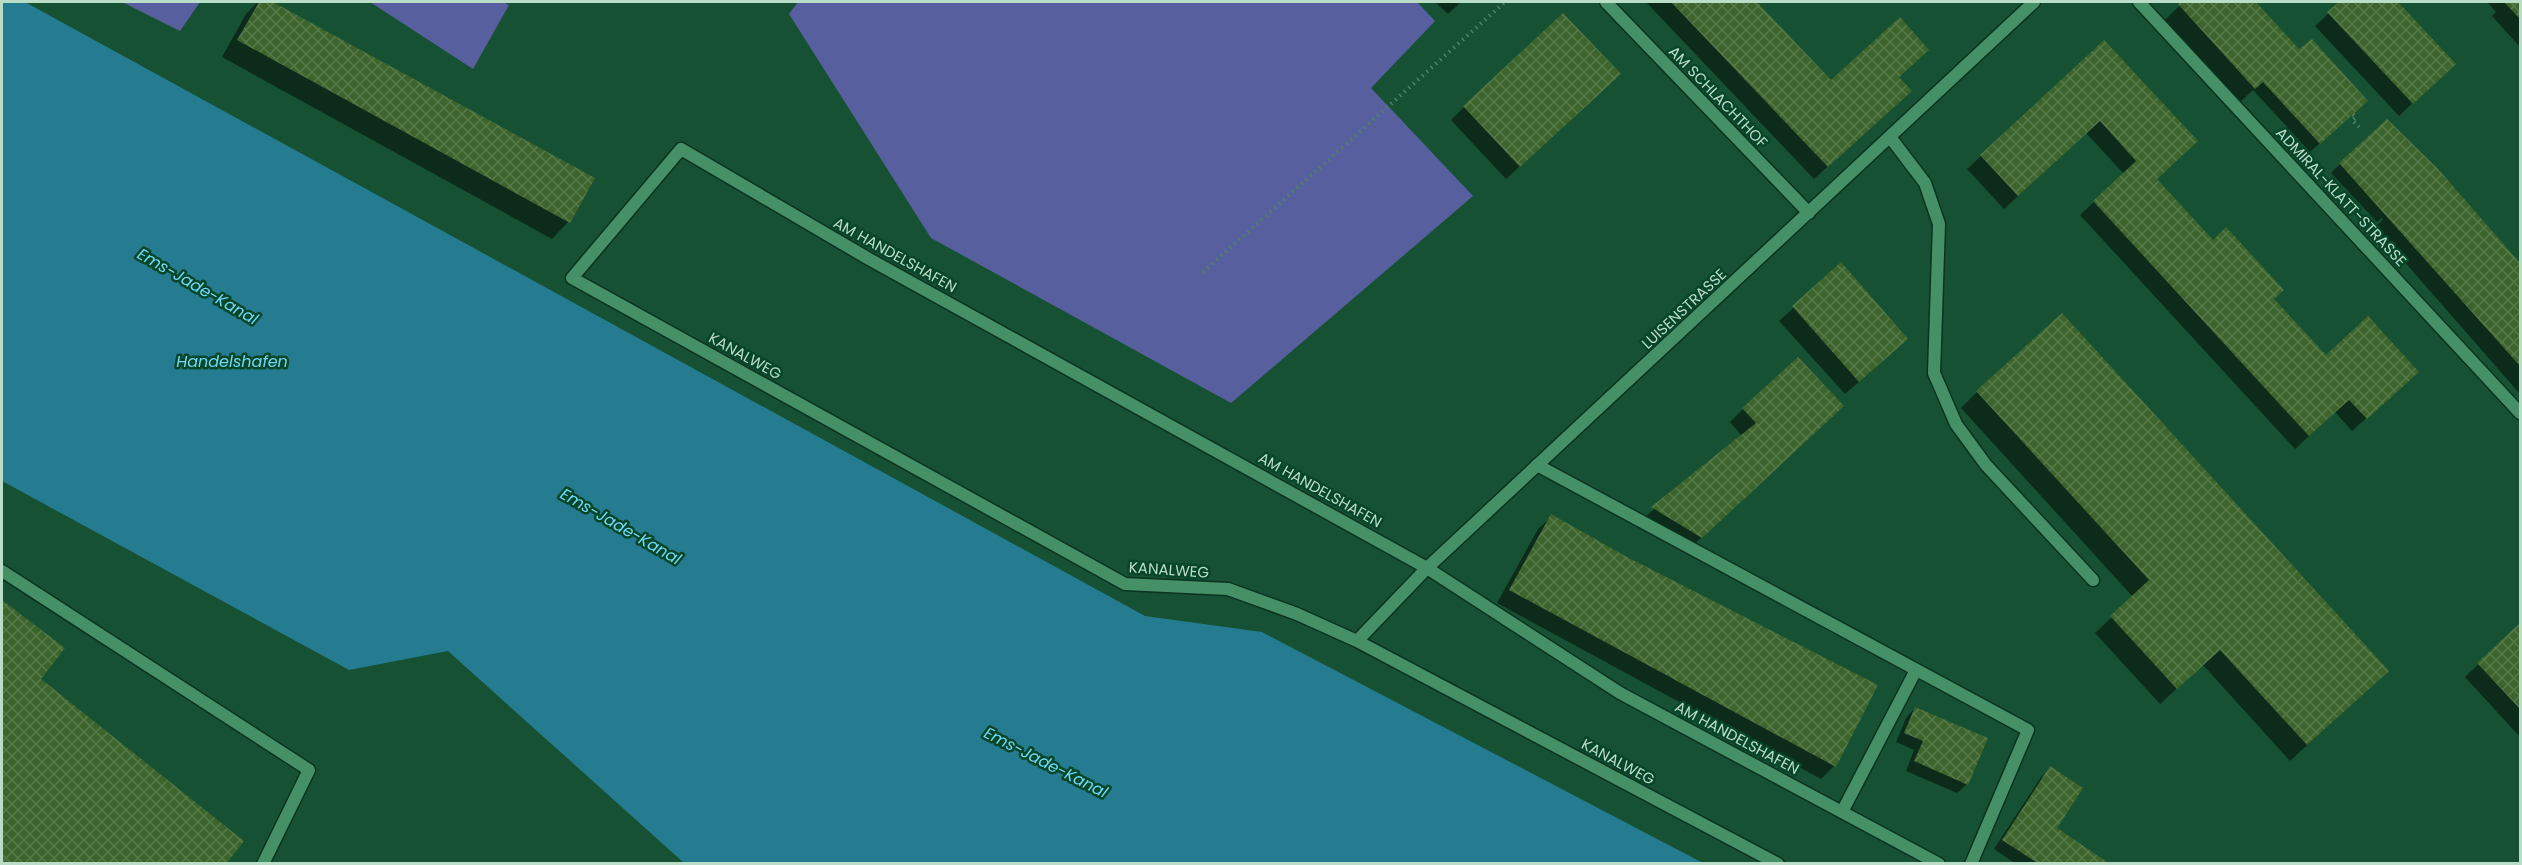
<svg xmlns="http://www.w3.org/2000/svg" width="2522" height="865" font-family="Poppins,sans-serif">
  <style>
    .green { fill: #585f9f }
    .water { fill: #257b8f }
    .shadow { fill: #0007 }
    .building { fill: url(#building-cross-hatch) }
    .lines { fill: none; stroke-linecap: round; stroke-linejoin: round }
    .lane-casing { stroke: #0b331f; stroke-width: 15 }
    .street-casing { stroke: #0b331f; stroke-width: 15 }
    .path { stroke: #508267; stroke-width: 4; stroke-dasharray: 1.5 4.5; stroke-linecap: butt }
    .lane { stroke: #469067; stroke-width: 12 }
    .street { stroke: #469067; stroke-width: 12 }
    .labels { text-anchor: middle; stroke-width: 5; stroke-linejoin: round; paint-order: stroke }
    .street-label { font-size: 15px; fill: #baddc7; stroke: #08462a }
    .water-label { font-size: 16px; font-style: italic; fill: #6cdaf8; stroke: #08462a }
  </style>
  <defs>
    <pattern id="building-cross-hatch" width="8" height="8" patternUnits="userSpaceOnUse" patternTransform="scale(1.5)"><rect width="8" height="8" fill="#3c642c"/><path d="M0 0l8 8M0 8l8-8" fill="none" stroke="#567a49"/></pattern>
  </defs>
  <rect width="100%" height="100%" fill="#175134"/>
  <path class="green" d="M122,2H200L180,31Z
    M370,2H503L509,5L473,69Z
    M798,2H1417L1435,21L1371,88L1473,196L1231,403L931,238L789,14Z"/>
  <path class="water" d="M2,2H25L1145,616L1262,632L1703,863H684L448,651L349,670L2,481Z"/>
  <path class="shadow" d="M258,2H270L593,179L568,222L552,239L222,57L246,14Z
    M1435,2H1461L1448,14Z
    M1646,2H1755L1831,82L1897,78L1896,105L1814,179Z
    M2183,2H2254L2357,110L2310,152L2253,90L2233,109L2159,26Z
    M2341,2H2396L2454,64L2399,116L2315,26Z
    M2487,2H2520V47L2492,16L2496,12Z
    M2104,42L2155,180L2212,242L2273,299L2326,357L2403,385L2352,431L2335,412L2295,449L2080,215L2124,174L2086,133L2004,209L1967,169Z
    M1605,87L1506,179L1451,120L1464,107Z
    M2340,164L2437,170L2520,265V394L2375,228L2383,219L2382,218L2377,222L2331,173Z
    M1841,265L1893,352L1845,394L1779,321Z
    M1977,392L2370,687L2290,761L2203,665L2160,704L2095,633L2133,597L1961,408Z
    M1743,409L1828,419L1688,550L1640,521L1742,436L1730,422Z
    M1552,516L1624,557L1834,766L1821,779L1497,603L1538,529Z
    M2,602L63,649L39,680L224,864H2Z
    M2520,625V737L2465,677Z
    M1915,708L1967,784L1957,793L1906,771L1914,750L1896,742L1906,718Z
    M2051,768L2055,829L2107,864H2016L1994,849L2041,777Z"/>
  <path class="building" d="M259,2H273L595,178L570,223L237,40Z
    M1671,2H1757L1831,80L1900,17L1929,50L1899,77L1912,91L1828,167Z
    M2181,2H2256L2299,49L2312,39L2368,101L2320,144L2263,82L2255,89L2178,4Z
    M2339,2H2398L2456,64L2413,104L2327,12Z
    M2504,2H2520V19Z
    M1563,13L1621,74L1520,167L1463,106Z
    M2104,40L2198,141L2157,179L2213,240L2226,227L2284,290L2274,299L2326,355L2368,316L2419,372L2367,419L2349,400L2309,436L2093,201L2136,161L2100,121L2018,196L1980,155Z
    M2387,119L2438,169L2520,263V366L2339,163Z
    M1841,262L1908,339L1859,382L1792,306Z
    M2062,313L2389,671L2307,745L2220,650L2177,689L2110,616L2149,580L1976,391Z
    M1798,357L1844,406L1702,538L1651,507L1756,423L1742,408Z
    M1551,514L1625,556L1878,685L1836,767L1509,590Z
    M2,600L65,648L41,679L244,841L226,864H2Z
    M2520,623V709L2477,663Z
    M1915,707L1988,738L1968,785L1914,761L1923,741L1904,733Z
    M2050,766L2083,788L2057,828L2110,864H2039L2002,840Z"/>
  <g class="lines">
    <defs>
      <path id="lane" d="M1890,137L1925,183L1939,224L1934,373L1956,424L1986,465L2093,580
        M1537,465L2028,730L1971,864
        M2,571L309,770L263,864
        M1357,641L1427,568L869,259L681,149L572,278L1125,584L1228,589L1297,614L1357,641L1778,864
        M1842,812L1916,670"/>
      <path id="street" d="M1606,2L1809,213
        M2139,2L2520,413
        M1939,864L1620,693L1427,568L2034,2"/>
    </defs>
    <use href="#lane" class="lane-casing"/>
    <use href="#street" class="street-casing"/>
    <path class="path" d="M2353,114L2356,117L2352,120L2359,127
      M1203,272L1505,2"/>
    <use href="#lane" class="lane"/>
    <use href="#street" class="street"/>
  </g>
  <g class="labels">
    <g class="street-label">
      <text transform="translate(1718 97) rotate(46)" y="5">AM SCHLACHTHOF</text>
      <text transform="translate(2341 197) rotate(47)" y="5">ADMIRAL-KLATT-STRASSE</text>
      <text transform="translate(895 255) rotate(29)" y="5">AM HANDELSHAFEN</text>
      <text transform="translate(1684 309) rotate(-43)" y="5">LUISENSTRASSE</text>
      <text transform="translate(745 356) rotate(29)" y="5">KANALWEG</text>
      <text transform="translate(1320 490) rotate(29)" y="5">AM HANDELSHAFEN</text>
      <text transform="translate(1169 570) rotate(4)" y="5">KANALWEG</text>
      <text transform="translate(1737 738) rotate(28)" y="5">AM HANDELSHAFEN</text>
      <text transform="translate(1618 762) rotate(28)" y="5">KANALWEG</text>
    </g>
    <g class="water-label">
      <text transform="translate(198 286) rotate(30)" y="6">Ems-Jade-Kanal</text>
      <text x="232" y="367">Handelshafen</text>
      <text transform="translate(621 526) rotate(30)" y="6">Ems-Jade-Kanal</text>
      <text transform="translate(1046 762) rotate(27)" y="6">Ems-Jade-Kanal</text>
    </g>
  </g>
  <rect width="2522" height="865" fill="none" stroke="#baddc7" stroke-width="6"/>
</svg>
